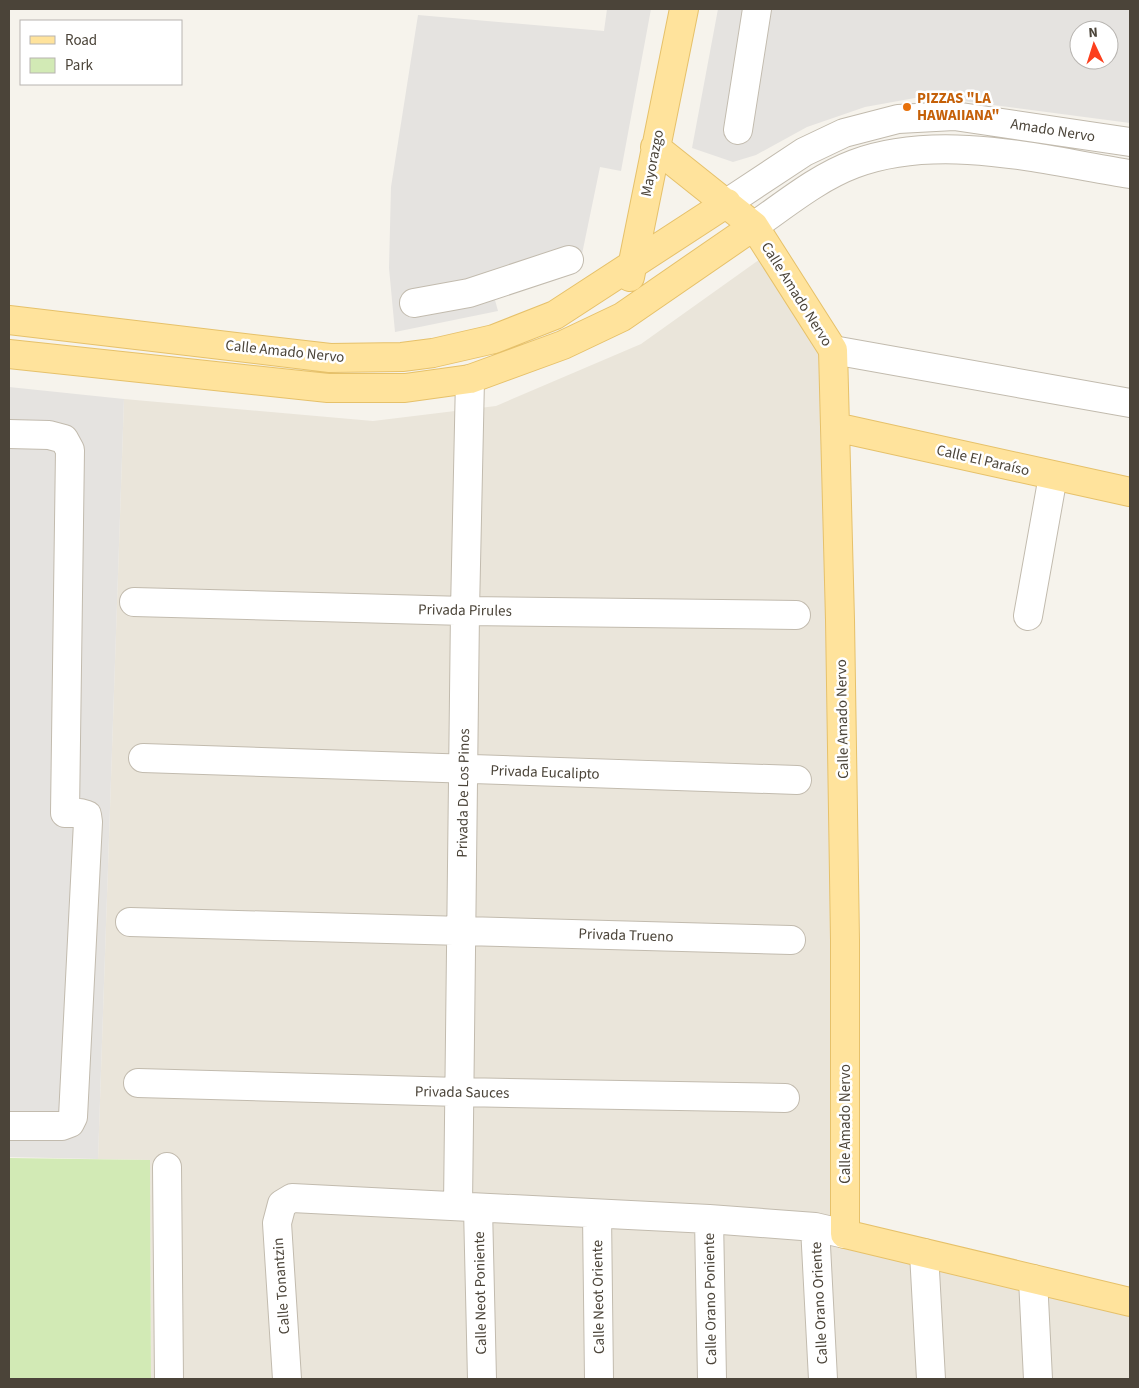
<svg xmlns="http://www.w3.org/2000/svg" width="1139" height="1388" font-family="'Source Sans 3',sans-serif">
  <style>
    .residential { fill: #eae5da }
    .green { fill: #d2eab5 }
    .parking { fill: #e5e3e0; fill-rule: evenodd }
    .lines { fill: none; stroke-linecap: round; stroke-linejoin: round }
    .minor-casing { stroke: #c2bbae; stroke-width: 30 }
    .major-casing { stroke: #e6c16a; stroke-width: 30 }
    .minor { stroke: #fff; stroke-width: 28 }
    .major { stroke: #ffe39c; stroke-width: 28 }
    .food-dot { fill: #e8710a; stroke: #fff; stroke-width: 2 }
    .labels { text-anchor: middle; stroke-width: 5; stroke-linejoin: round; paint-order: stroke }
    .food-label { font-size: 15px; font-weight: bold; fill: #c56008; stroke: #fff; text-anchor: start }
    .street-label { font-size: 15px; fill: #4b4439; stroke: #fff }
  </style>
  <rect width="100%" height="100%" fill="#f6f3ec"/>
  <path class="residential" d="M763,257L833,350L845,1234L1130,1302V1379H151L150,1160L98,1159L124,399L373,421L496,406L641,344Z"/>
  <path class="green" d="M9,1158L150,1160L151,1379H9Z"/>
  <path class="parking" d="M607,9H651L621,171L600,167L582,254L492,289L498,311L395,332L389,268L391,187L418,15L604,31Z
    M718,9H1130V123L926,96L865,107L807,127L756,155L733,162L692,148ZM1079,30H1109V60H1079Z
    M9,387L124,399L98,1159L9,1157Z"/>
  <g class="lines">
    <defs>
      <path id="minor" d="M738,130L757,9
        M727,203L804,152L844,133L898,119L954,116L1130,142
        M754,226C786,204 817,178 854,164C939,132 1043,160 1130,174
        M414,303L469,293L569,260
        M833,350L1130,403
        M9,434L49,435L64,439L70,450L65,813H80L87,815L88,822L73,1117L70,1123L62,1126H9
        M134,602L465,611L796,615
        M1028,616L1053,476
        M143,758L797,780
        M130,922L791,940
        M138,1083L459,1092L785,1098
        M167,1167L169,1379
        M458,1206L465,611L470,379
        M478,1208L482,1379
        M597,1214L599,1379
        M709,1219L712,1379
        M815,1227L823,1379
        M924,1253L931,1379
        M1033,1279L1038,1379
        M287,1379L277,1223L282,1204L292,1198L709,1219L815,1227L845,1234"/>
      <path id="major" d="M655,147L754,226L833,350L840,620L845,940V1234L1130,1302
        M630,277L684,9
        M9,320L330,358L402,357L433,353L494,339L555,315L727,203
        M9,354L328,388H405L470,379L563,345L622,317L754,226
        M835,427L1130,492"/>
    </defs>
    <use href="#minor" class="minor-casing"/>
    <use href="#major" class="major-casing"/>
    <use href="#minor" class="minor"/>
    <use href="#major" class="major"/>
  </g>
  <circle class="food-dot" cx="907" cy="107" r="5"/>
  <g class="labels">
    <g class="food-label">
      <text x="917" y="103">PIZZAS "LA<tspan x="917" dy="17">HAWAIIANA"</tspan></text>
    </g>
    <g class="street-label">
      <text transform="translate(1053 130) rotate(9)" y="5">Amado Nervo</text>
      <text transform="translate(652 163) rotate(-79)" y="5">Mayorazgo</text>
      <text transform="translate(797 294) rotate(58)" y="5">Calle Amado Nervo</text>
      <text transform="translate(285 351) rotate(6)" y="5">Calle Amado Nervo</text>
      <text transform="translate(983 460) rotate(13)" y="5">Calle El Paraíso</text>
      <text transform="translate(465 610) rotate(1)" y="5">Privada Pirules</text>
      <text transform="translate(842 719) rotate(-91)" y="5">Calle Amado Nervo</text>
      <text transform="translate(545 772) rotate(2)" y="5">Privada Eucalipto</text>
      <text transform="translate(463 793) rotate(-89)" y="5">Privada De Los Pinos</text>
      <text transform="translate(626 935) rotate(2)" y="5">Privada Trueno</text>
      <text transform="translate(462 1092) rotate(1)" y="5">Privada Sauces</text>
      <text transform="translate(845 1124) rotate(-90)" y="5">Calle Amado Nervo</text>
      <text transform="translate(281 1286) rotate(-94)" y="5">Calle Tonantzin</text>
      <text transform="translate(480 1293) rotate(-91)" y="5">Calle Neot Poniente</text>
      <text transform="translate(598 1297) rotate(-91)" y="5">Calle Neot Oriente</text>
      <text transform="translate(710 1299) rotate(-91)" y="5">Calle Orano Poniente</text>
      <text transform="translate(819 1303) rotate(-93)" y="5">Calle Orano Oriente</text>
    </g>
  </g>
  <rect width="1139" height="1388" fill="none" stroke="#4b4439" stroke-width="20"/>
  <rect x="20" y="20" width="162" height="65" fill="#ffffff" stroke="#b7b4b0"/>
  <rect x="30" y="36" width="25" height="8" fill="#ffe39c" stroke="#b7b4b0"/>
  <text x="65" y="45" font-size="15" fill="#4b4439">Road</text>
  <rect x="30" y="58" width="25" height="15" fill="#d2eab5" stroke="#b7b4b0"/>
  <text x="65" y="70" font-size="15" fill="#4b4439">Park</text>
  <g transform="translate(1094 45) rotate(356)"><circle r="24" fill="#ffffff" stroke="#b7b4b0"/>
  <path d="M0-4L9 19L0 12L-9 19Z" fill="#fc3f1d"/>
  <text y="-8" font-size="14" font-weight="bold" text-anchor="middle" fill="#4b4439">N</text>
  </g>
</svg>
